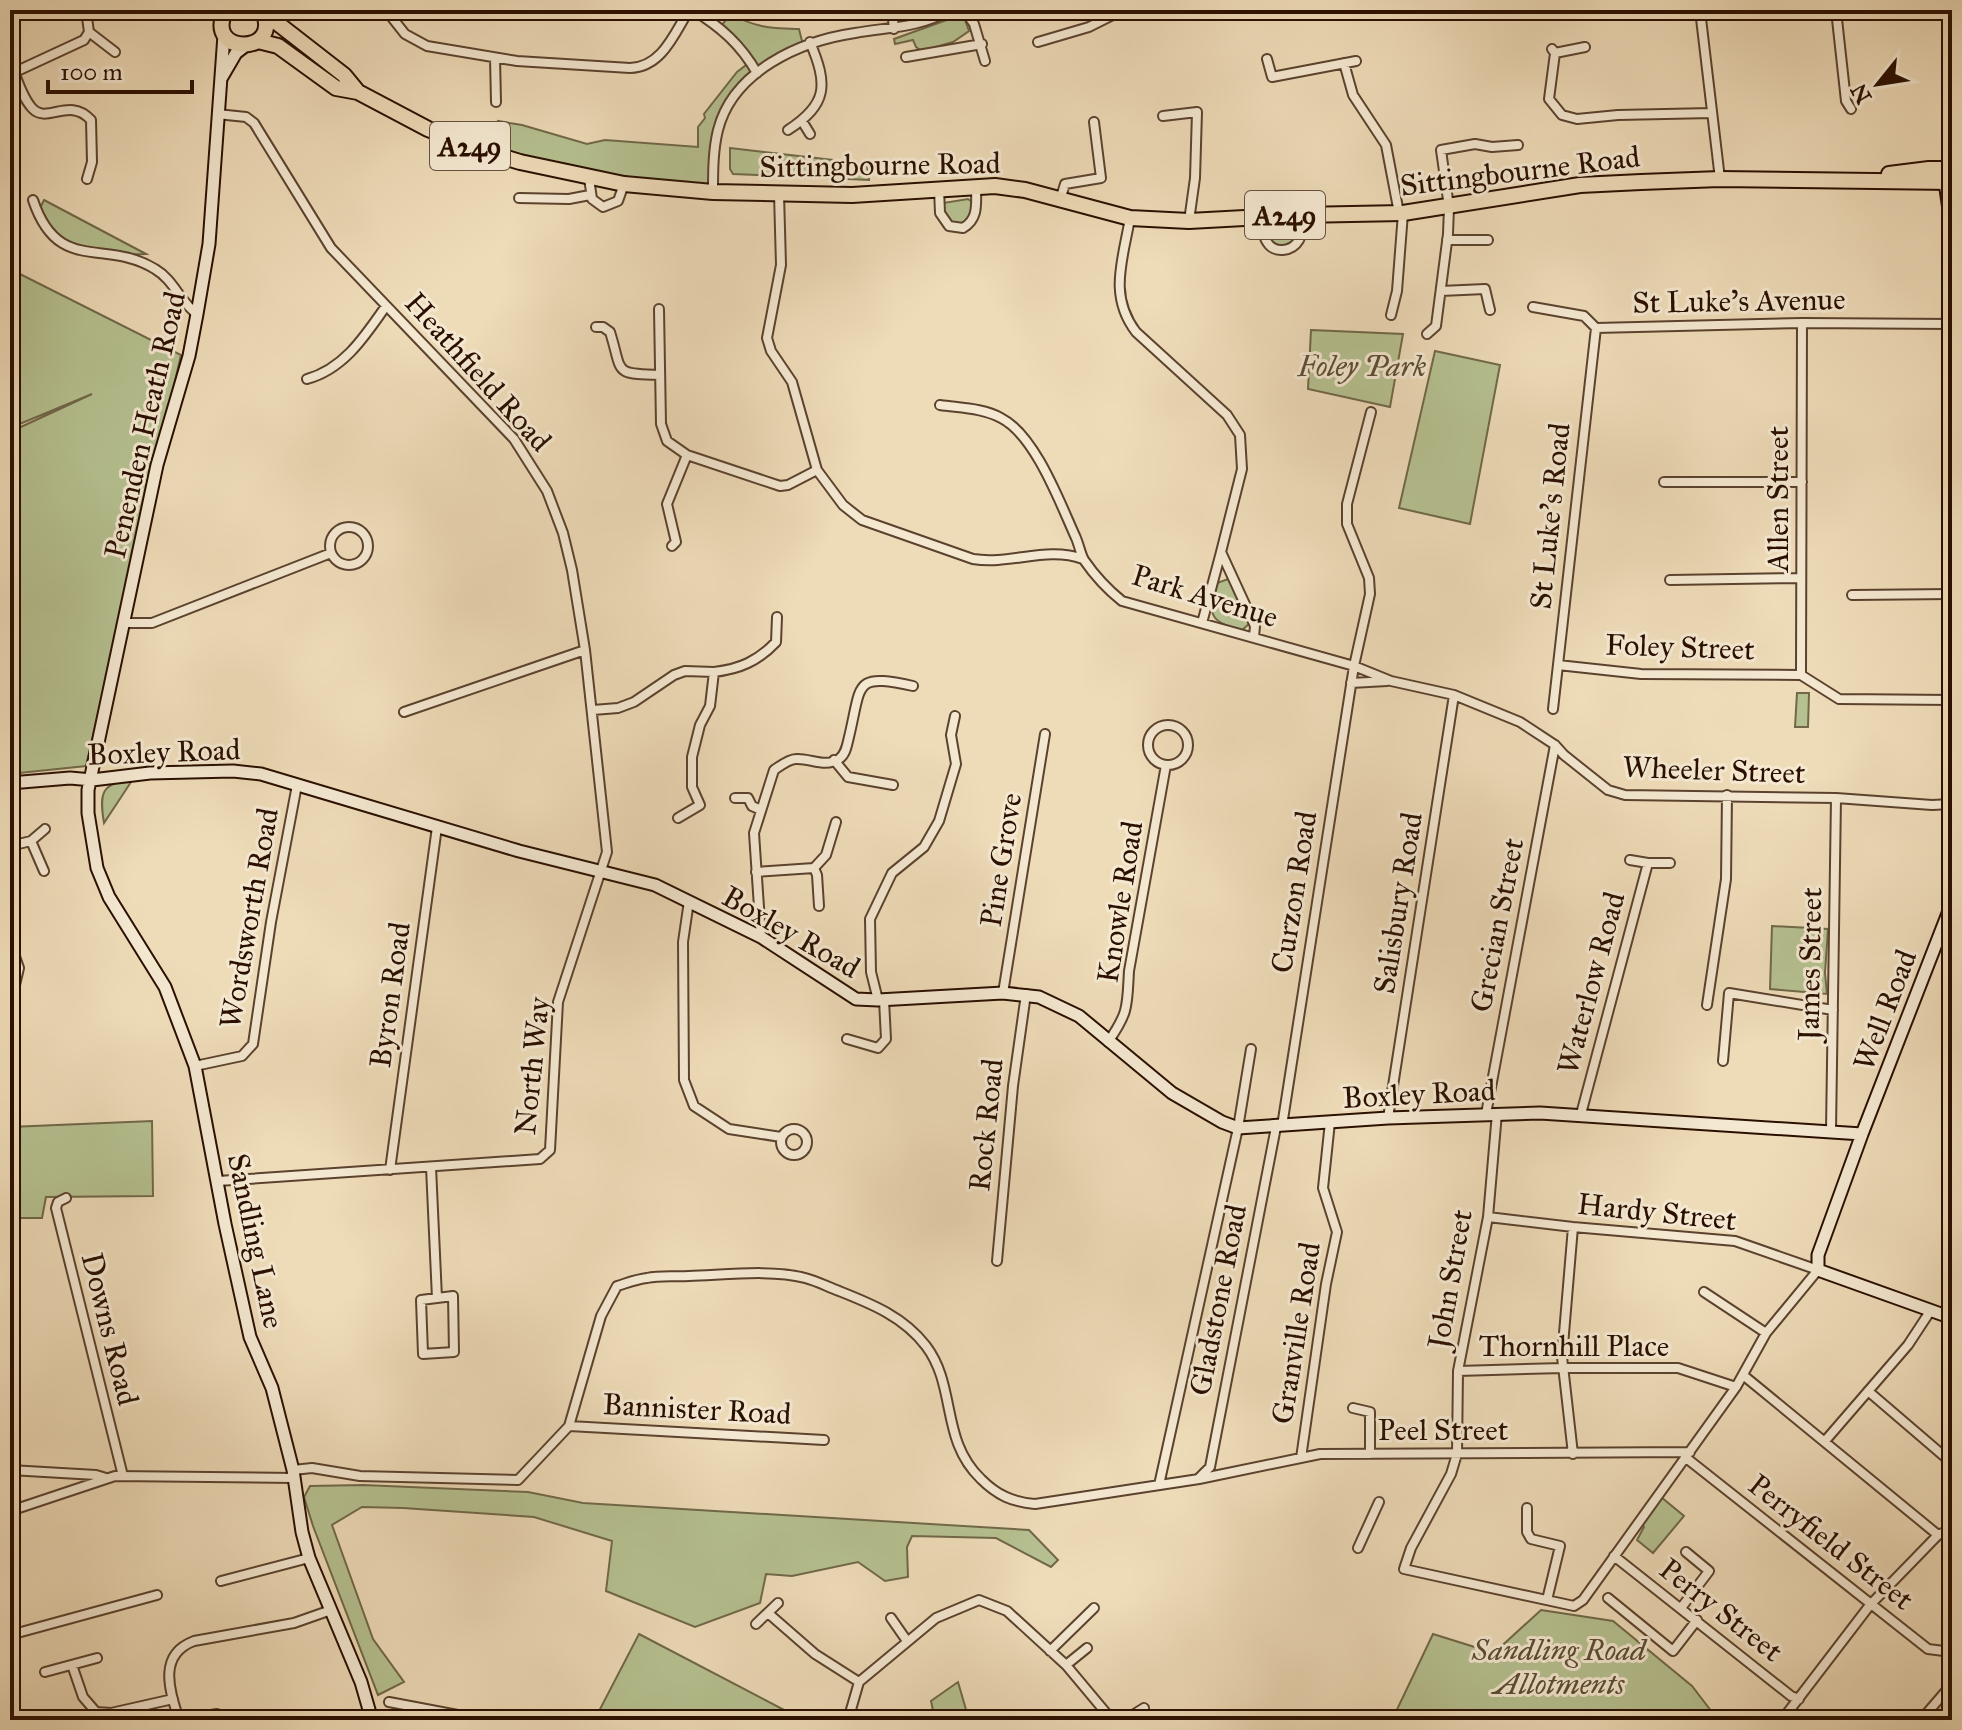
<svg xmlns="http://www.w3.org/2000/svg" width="1962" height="1730" font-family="'IM FELL Great Primer',serif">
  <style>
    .green { fill: #b6c191; stroke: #706848; stroke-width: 2 }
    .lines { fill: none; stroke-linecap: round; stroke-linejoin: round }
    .street-casing { stroke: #5b422e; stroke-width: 12 }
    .secondary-casing { stroke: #2a0f00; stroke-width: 15 }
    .highway-casing { stroke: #2a0f00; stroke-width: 18 }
    .street { stroke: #f4e8d1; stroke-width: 8 }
    .secondary { stroke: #f4e8d1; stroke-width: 11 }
    .highway { stroke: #eedbb8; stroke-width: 14 }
    .labels { text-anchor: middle; stroke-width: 6; stroke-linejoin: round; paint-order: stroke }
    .shield { fill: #f4e8d1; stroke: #67503f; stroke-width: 2 }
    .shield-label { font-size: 28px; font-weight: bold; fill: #2a0f00 }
    .street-label { font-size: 30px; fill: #2a0f00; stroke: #f4e8d1 }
    .park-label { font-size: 30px; font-style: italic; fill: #5b4d33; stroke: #f4e8d1 }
  </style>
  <rect width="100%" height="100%" fill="#eedbb8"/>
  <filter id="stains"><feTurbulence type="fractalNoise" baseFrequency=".0025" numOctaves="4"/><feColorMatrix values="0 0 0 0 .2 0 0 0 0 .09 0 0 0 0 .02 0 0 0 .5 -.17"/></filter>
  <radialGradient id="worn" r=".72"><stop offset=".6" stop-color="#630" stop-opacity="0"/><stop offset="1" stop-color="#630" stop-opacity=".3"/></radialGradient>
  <path class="green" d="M895,10H936L907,20Z
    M731,14C756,28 771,28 799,29L803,45L757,73L722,118L713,192L665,188L490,153L498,121L522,125L587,144L605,140L698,147V127L705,118L704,114L737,72L750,62L720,27Z
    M955,17H964L969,31L953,42L922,51L916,47L913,40L895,44L894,39Z
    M730,148L867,164L869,180L733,174L730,169Z
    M968,199L972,202L970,218L962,224H952L944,213L943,203Z
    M44,200L146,254C117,255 75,252 53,231C47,226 44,215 40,208Z
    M1293,221L1297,229L1295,240L1282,247C1271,243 1266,237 1268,224Z
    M10,269L181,355L86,766L10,774V432L92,394L10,428Z
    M1311,330L1403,334L1390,407L1308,389Z
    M1435,351L1500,365L1470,524L1399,508Z
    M1228,579L1232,581L1250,623L1241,631C1208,620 1208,615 1217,583Z
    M1797,693H1809L1808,727H1795Z
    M133,779L104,823C99,793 101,783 133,779Z
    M1772,926L1828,929L1825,973L1827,994L1770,989Z
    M152,1121L153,1196L46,1197L42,1218H10V1127Z
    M363,1485L528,1492L583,1503L1029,1530L1058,1560L1051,1567L996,1538L912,1536L907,1547L908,1577L885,1581L858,1562L792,1576L766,1574L760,1603L695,1627L606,1591L612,1541L534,1517L403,1508L362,1507L332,1525L373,1639L404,1682L378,1695L313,1526L304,1497L310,1486Z
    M1661,1497L1684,1516L1653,1553L1637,1540L1644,1527L1642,1525Z
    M1541,1610L1613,1621L1692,1686L1718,1720H1392L1433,1634L1494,1653Z
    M639,1634L788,1712L783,1720H612L598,1713Z
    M958,1682L969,1720H935L931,1701Z"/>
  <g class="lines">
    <defs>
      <path id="street" d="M386,10L405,34L427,46L517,61L630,68C662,67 674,34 689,10
        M693,10C721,27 741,45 757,73
        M892,10L894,29
        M964,10L974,24L985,61
        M1700,10L1720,179
        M1836,10L1846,101L1851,109
        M89,32L115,52
        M1038,42L1089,27L1123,10
        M1552,49L1555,53L1549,99L1562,115L1577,119L1618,115L1712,113
        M1555,53L1585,47
        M906,57L982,44
        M495,58L496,102
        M1267,59L1272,77L1356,61
        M10,61C16,75 21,96 32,108C47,125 69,96 91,120L92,162L87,179
        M1344,63L1353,95L1386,145L1399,213
        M15,72L84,40L89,32L86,10
        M217,114L246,117L254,123L331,248L514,439L547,491L563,533L572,570L585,650L607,852L558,1002L550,1150L540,1159L218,1181
        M1163,116L1197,112L1195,178L1189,221
        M802,121L810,134
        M788,130C828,104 828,85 810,42
        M589,178L592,199L603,207L618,201L624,184
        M939,189L940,213L949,226L963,228C979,219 976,203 976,187
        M713,192C713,172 713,150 718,130C733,71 800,41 855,33C889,27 919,28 950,10
        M779,194L781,265L767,338L771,351L792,382L817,470L843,505L862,520L973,559C1011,565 1046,546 1083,559
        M519,198L569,199L590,195
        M33,200C58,275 105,238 155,269C174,280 180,302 197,314
        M1060,200L1065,184L1101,178L1094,122
        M1264,216C1264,224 1262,235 1267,242C1274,254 1292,252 1299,240C1303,233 1300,223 1300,215
        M1130,218C1123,260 1108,295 1136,332L1227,415L1240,435L1242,469L1221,552L1255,626L1254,637
        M1447,240H1488
        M1441,291L1485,289L1490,310
        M1533,307L1584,316L1596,328L1802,323L1952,324
        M659,309L661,424L667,441L687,455L780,486L788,485L817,470
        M1391,315L1397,291L1403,213
        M596,327H603L610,332C623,373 612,374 660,375
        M1427,334L1436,326L1448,234L1449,207L1441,150L1475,144L1492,147L1518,145
        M307,379C344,369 365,336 386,306
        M940,405C960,408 983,408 1001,418C1035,435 1060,503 1076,538C1079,545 1081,555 1084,560C1095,576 1107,589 1122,601L1354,666L1391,681L1454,695L1520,722L1555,745L1564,755L1608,790L1625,795L1836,798L1932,805L1952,804
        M1664,482H1802
        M330 546a19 19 0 1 1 38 0a19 19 0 1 1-38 0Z
        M672,546L676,542L667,504L687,455
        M1670,580L1801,578
        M1852,595L1952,594
        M123,623H152L331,553
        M1202,623L1221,552
        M1558,665L1641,674L1801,675
        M714,672C740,669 758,661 776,642L777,617
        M1801,675L1802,323
        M1801,675L1839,699L1952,700
        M1351,683L1387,681
        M1553,709L1596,328
        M593,710L618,708L634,702L674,675L685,671L714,672L710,706L700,725L692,757V787L700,805L678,818
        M404,712L585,650
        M1148 745a20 20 0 1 1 40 0a20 20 0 1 1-40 0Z
        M834,760L848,777L893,785
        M735,798H748L752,806L761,810
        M31,841L44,871
        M10,846L31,841L45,829
        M1630,860L1648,863H1670
        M814,868L826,855L836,822
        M756,872L814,868L817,875L819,906
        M689,901L683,942L684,1080L694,1106L729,1129L781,1137
        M761,937L754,833L774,770C780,766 789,759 796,759C810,758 825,768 839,759C846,754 847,745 849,737C862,683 853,673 913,686
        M10,942L19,968L10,1006
        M1003,993L1045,734
        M878,1000L871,972L870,919L892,873L924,847L939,821L956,764L951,735L955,716
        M1707,1005L1726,879L1727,795
        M847,1039L878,1048L886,1039L884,1000
        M1108,1042C1129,1012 1127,1006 1129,971L1166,765
        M1723,1061L1729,993L1833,1010
        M195,1066L242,1056L253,1044L271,922L297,785
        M10,1108L12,1119
        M1486,1114L1555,745
        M1581,1114L1648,863
        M1388,1118L1454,695
        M1282,1126L1354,666L1370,594L1369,578L1347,524V504L1371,412
        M781 1142a13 13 0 1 1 26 0a13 13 0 1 1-26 0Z
        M1831,1130L1836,798
        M431,1167L437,1298
        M390,1170L437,827
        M66,1198L58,1202L56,1208L123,1476
        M1488,1217L1573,1227L1735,1241L1818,1270L1766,1333L1736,1387L1583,1600L1574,1606L1404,1569L1411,1548L1451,1474L1457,1454L1458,1371L1488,1217L1497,1113
        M997,1261L1013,1086L1026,994
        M1704,1292L1766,1333
        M453,1296L454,1352L423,1354L421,1300Z
        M1458,1371L1563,1368H1678L1736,1387
        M1743,1375L1938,1535
        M1868,1391L1952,1463
        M1353,1408L1370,1412V1454
        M569,1426L824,1440
        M1825,1441L1908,1345L1931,1310
        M1573,1454L1562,1357L1573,1227
        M1685,1457L1928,1649L1952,1652
        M1301,1458L1326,1284L1337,1232L1323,1188L1330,1122
        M10,1470L96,1475L106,1478
        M293,1470L312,1468L360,1476L518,1480L569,1426L601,1316L617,1286C627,1283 637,1279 647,1278C660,1275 675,1277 689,1276C724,1275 772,1269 805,1278C817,1281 828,1287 839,1291C872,1304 904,1317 926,1346C957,1387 940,1440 981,1479C997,1495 1012,1502 1035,1504L1199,1479L1320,1454L1690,1452
        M1199,1478L1210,1467L1276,1127
        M1159,1485L1238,1128L1251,1049
        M1527,1508V1532L1531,1539L1560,1546L1547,1600
        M10,1511L115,1476L294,1478
        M1358,1548L1379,1502
        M1614,1556L1791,1696L1799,1699
        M221,1581L309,1558
        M1608,1598L1673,1651L1697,1620
        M1681,1608L1709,1571L1686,1552
        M768,1613L815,1654L859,1682
        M891,1618L907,1641
        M756,1624L778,1603
        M10,1635L157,1595
        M1050,1651L1094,1608
        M72,1665L83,1697L96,1712L111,1713L173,1699
        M1066,1665L1087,1648
        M45,1672L97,1658
        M389,1702L484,1720
        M179,1720C170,1691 157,1655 194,1641L294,1623L331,1610
        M182,1720L217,1714L231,1720
        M848,1720L859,1682L936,1618L979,1600L1007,1611L1066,1665L1112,1720
        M1125,1720L1144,1708
        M1782,1720L1870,1605L1938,1535L1952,1529
        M1921,1720L1952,1684"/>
      <path id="secondary" d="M224,35L209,244L197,314L189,356L157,465L88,790V813L97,868L109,897L165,987L195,1066L225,1224L250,1337L272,1388L293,1470L302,1532L309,1558L361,1682L372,1720
        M222,77L236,53L245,46
        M1949,174L1945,182L1950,217L1952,321
        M10,783L70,778L92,780L150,773L233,771L261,774L519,851L655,885L761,937L856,999L878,1000L1003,993L1039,997L1079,1016L1172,1093L1222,1122L1238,1128L1388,1118L1540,1113L1862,1134
        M1952,903L1862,1134L1818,1255V1270L1952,1318"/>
      <path id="highway" d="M226,10C202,56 285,56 262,10
        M263,12L344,75L358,92L428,129L477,149L520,162L624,184L713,192L852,195L995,186L1025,190L1130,218L1189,221L1300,215L1403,213L1580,185L1641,182L1720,179L1952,182
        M258,41L278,46L336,88L358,92
        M1889,174L1929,169H1952"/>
    </defs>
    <use href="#street" class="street-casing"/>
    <use href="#secondary" class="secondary-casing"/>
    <use href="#highway" class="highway-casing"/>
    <use href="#street" class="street"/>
    <use href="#secondary" class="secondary"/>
    <use href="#highway" class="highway"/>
  </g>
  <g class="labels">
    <g class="shield">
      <rect x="430" y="122" width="80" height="48" rx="6"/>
      <rect x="1245" y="191" width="80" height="48" rx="6"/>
    </g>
    <g class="shield-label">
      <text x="470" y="156">A249</text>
      <text x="1285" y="225">A249</text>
    </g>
    <g class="street-label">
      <text transform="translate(880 165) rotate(-1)" y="10">Sittingbourne Road</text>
      <text transform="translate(1520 171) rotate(-7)" y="10">Sittingbourne Road</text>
      <text transform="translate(1739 301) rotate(-1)" y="10">St Luke's Avenue</text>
      <text transform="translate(478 372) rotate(48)" y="10">Heathfield Road</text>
      <text transform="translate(145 425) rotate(-77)" y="10">Penenden Heath Road</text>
      <text transform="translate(1778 499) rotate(-90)" y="10">Allen Street</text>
      <text transform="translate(1550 516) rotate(-84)" y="10">St Luke's Road</text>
      <text transform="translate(1205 596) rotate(17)" y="10">Park Avenue</text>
      <text transform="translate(1680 647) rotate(2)" y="10">Foley Street</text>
      <text transform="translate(164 752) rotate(-2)" y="10">Boxley Road</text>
      <text transform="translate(1714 770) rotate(2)" y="10">Wheeler Street</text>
      <text transform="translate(1001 860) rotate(-81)" y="10">Pine Grove</text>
      <text transform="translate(1294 892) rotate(-81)" y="10">Curzon Road</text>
      <text transform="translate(1120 902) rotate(-81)" y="10">Knowle Road</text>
      <text transform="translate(1398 903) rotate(-81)" y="10">Salisbury Road</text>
      <text transform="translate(249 918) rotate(-80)" y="10">Wordsworth Road</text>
      <text transform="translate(1497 925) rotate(-79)" y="10">Grecian Street</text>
      <text transform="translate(791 932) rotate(30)" y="10">Boxley Road</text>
      <text transform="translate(1810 964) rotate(-89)" y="10">James Street</text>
      <text transform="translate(1591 983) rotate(-75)" y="10">Waterlow Road</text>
      <text transform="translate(390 995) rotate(-82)" y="10">Byron Road</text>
      <text transform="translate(1885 1010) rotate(-69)" y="10">Well Road</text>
      <text transform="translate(532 1066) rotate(-84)" y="10">North Way</text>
      <text transform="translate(1419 1094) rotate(-3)" y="10">Boxley Road</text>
      <text transform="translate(986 1125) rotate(-84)" y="10">Rock Road</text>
      <text transform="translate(1657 1212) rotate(6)" y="10">Hardy Street</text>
      <text transform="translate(256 1241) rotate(78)" y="10">Sandling Lane</text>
      <text transform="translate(1450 1279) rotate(-80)" y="10">John Street</text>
      <text transform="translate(1218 1300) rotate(-79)" y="10">Gladstone Road</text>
      <text transform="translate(110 1329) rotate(76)" y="10">Downs Road</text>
      <text transform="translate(1296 1333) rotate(-81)" y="10">Granville Road</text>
      <text x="1574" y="1356">Thornhill Place</text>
      <text transform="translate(697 1409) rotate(3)" y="10">Bannister Road</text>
      <text x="1443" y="1440">Peel Street</text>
      <text transform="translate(1831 1542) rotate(38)" y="10">Perryfield Street</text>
      <text transform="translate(1721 1610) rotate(38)" y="10">Perry Street</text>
    </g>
    <g class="park-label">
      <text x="1362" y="376">Foley Park</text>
      <text x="1559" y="1660">Sandling Road<tspan x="1559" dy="34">Allotments</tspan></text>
    </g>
  </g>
  <rect width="1962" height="1730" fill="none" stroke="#eedbb8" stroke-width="40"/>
  <rect x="12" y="12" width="1938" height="1706" fill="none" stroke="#2a0f00" stroke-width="4"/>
  <rect x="20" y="20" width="1922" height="1690" fill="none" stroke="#2a0f00" stroke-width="2"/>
  <g transform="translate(1878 84) rotate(240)" stroke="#f4e8d1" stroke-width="6" paint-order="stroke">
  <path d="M0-6L14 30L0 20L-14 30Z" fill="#2a0f00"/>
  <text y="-12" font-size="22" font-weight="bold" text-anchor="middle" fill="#2a0f00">N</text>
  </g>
  <path d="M48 80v12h144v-12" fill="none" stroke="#2a0f00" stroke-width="4"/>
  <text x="60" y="80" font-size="24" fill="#2a0f00" stroke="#f4e8d1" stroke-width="6" paint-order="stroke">100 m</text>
  <rect width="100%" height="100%" filter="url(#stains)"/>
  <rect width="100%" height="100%" fill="url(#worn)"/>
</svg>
